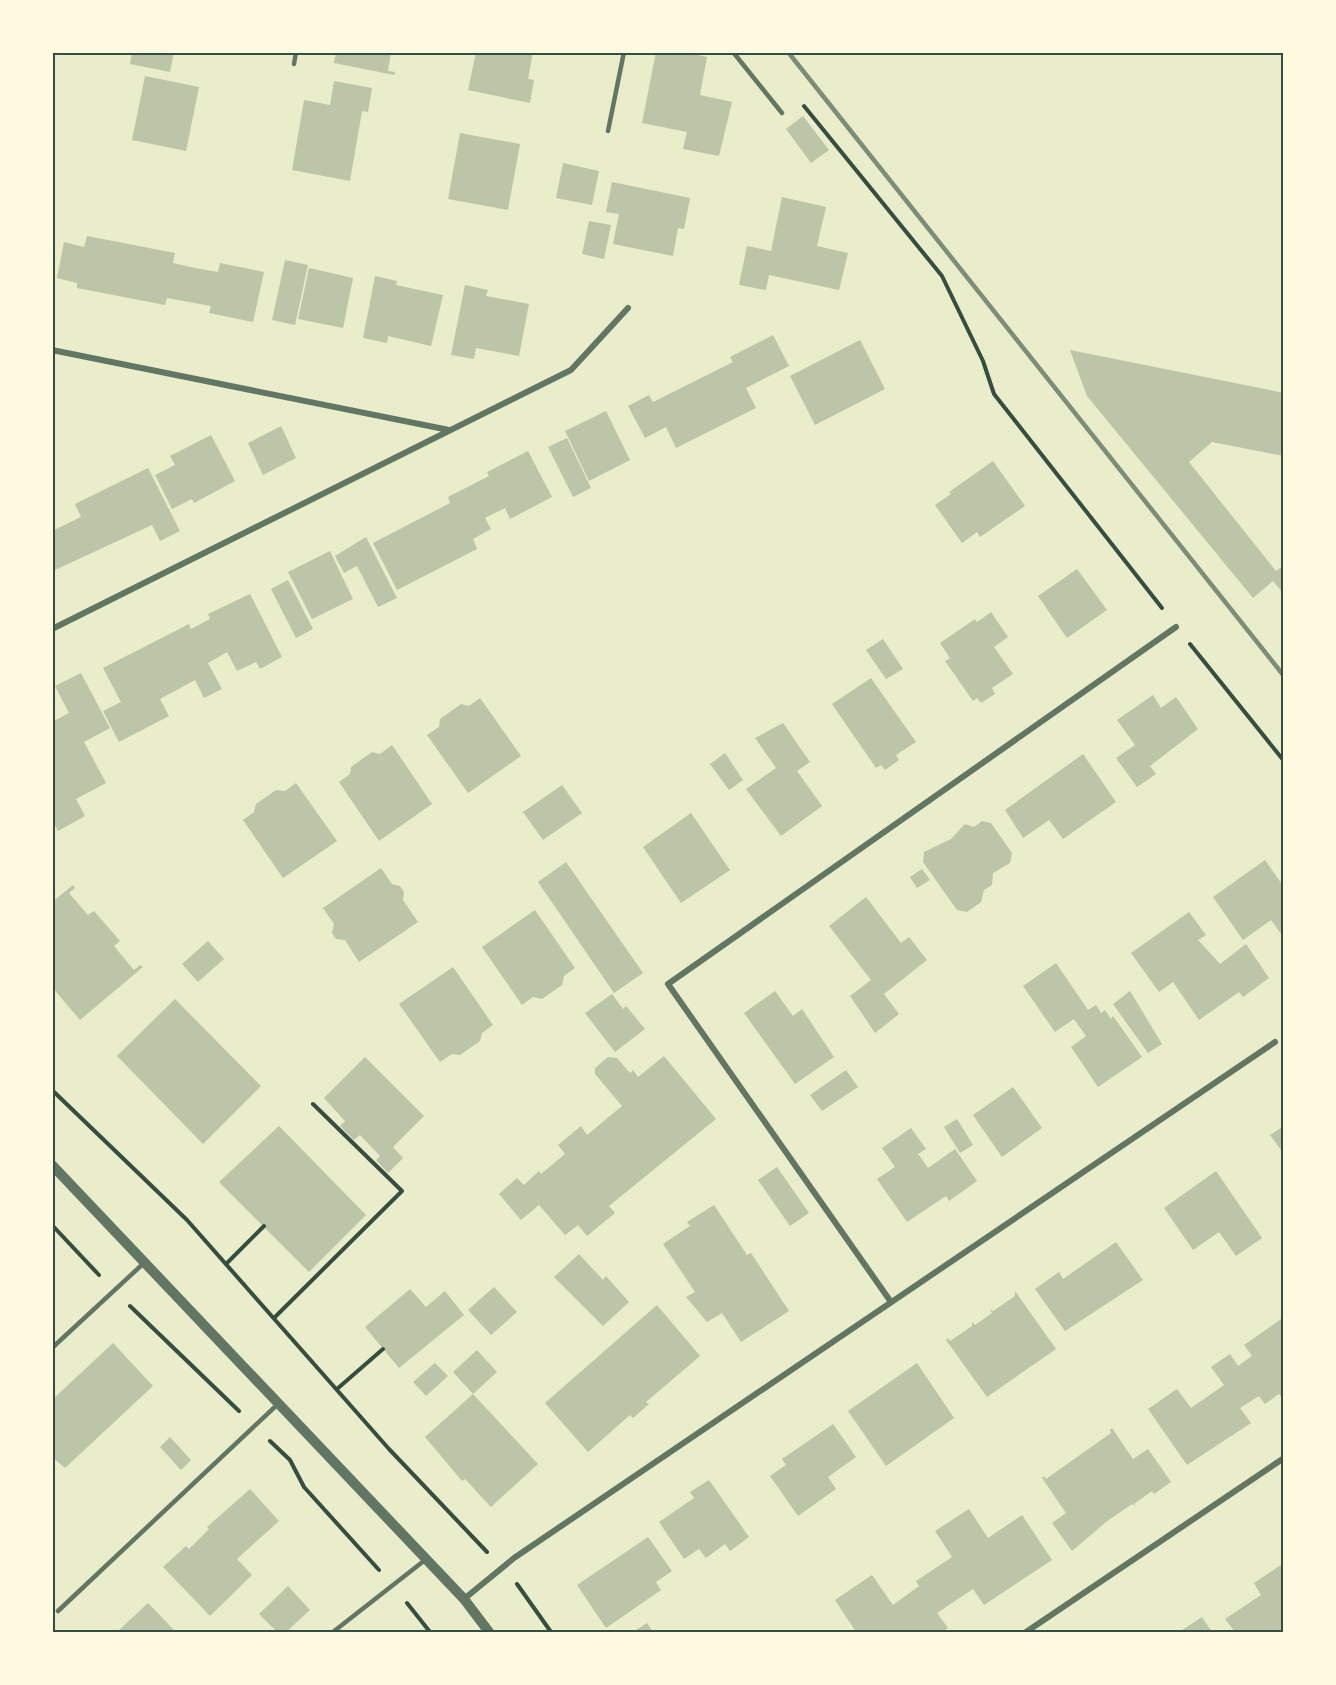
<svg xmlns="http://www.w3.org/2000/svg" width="1336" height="1685" font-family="'Noto Sans',sans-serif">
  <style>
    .building { fill: #bcc5a7 }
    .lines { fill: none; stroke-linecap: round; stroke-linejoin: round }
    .path { stroke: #344e41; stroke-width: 4 }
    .service { stroke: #617663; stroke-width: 4.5 }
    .minor { stroke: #617663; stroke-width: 6 }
    .tertiary { stroke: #617663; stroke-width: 10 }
    .rail { stroke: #7c8e77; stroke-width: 4.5 }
    .neatline { fill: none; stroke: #344e41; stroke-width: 2 }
  </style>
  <rect width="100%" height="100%" fill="#e9edc9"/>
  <path class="building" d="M132,52H174L170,72L130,64Z
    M336,52H391L388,71L395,72L394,75L334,63Z
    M476,52H533L528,79L534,80L530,103L468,90Z
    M656,52H684L707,57L700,95L732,102L719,156L683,149L687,132L642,123Z
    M145,76L199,87L186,151L132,140Z
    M334,81L372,88L368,112L362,111L350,181L292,170L304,100L330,105Z
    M803,116L829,150L811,163L786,129Z
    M460,133L520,144L508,210L448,199Z
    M563,163L599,171L592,205L556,198Z
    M612,182L690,198L684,229L678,228L673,256L613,244L619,214L606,212Z
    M782,197L826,207L817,246L848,253L839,290L769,275L766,290L739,285L747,246L771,251Z
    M589,221L611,225L604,259L582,254Z
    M87,236L175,253L173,263L195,268L218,272L220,263L264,272L253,322L209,313L211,306L167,298L165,305L77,288V283L57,278L64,242L84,247Z
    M285,260L308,265L295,325L272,320Z
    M309,268L353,278L343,328L298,319Z
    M375,276L397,281L396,285L443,295L431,346L388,336L387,343L363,338Z
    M465,285L488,290L486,296L529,304L519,356L476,348L474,359L451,355Z
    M773,335L789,366L746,388L756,408L676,448L666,427L645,438L628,406L649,395L653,402L733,362L730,357Z
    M860,340L885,389L815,425L790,376Z
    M1070,350L1284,393V456L1212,442L1189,462L1276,571L1284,565V594L1273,581L1253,598L1087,396Z
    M606,411L630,460L589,481L565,431Z
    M281,426L296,458L263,475L248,443Z
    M211,435L235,481L194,503L192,499L172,509L155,475L175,465L170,456Z
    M567,438L591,488L573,497L548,447Z
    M528,451L552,497L510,519L505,508L485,518L491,529L473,539L477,549L397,590L373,543L450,503L448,497L489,476L487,472Z
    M993,461L1025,506L980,537L977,532L962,543L935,505L951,494L949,492Z
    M148,468L180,531L160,541L152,525L55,570L52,565V531L81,517L75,504Z
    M366,537L397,598L378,607L357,566L344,573L335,556Z
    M330,551L353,599L312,619L288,572Z
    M1077,569L1107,610L1067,638L1038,596Z
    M288,580L313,629L296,638L271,589Z
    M250,594L282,657L260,669L256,662L237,671L227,652L208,663L222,689L204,698L195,680L160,699L169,716L119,742L103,711L121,702L103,668L189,624L191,629L210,619L208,614Z
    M991,612L1008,637L994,647L1013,674L992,688L995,694L981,703L977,698L973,701L945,661L950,658L940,643L975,619L977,622Z
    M883,639L903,669L886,679L866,650Z
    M81,673L110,728L84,742L106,783L76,799L85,816L58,831L52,820V722L69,713L55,686Z
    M871,678L916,742L896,755L899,760L885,770L881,765L876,768L832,704Z
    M1153,695L1161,708L1176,697L1198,729L1150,766L1156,774L1137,787L1116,758L1135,745L1117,720Z
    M480,698L521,756L468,793L427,735L439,727L440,719L461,704L469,706Z
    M783,723L810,762L797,771L822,806L781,836L746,789L776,768L755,738Z
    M392,745L432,804L379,841L339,782L350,774L351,767L362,759L372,752L380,754Z
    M725,753L743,780L729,790L710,764Z
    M1083,754L1116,802L1063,839L1049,820L1023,838L1005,810Z
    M296,783L337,841L283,878L243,820L254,812L256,804L276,790L285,791Z
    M562,785L582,813L543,840L523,812Z
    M691,813L730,870L681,903L643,847Z
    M982,821L991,823L1012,853L1010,863L993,873L992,885L984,890L981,902L967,912L957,910L923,862L924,852L951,839L965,824L974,827Z
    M1265,860L1284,887V938L1271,920L1243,940L1213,897Z
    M566,862L643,973L614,993L538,882Z
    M381,868L392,884L400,886L404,892L403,900L418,922L359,962L345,940L336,939L332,933L334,924L323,908Z
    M922,869L930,880L917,888L910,877Z
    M73,885L75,888L69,893L88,915L94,911L120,941L114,946L134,970L140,965L143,967L80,1020L52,987V902Z
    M866,897L901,943L909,937L927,960L884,994L899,1014L875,1033L850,996L871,980L829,926Z
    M535,910L575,968L564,976L562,985L542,999L533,997L522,1005L482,947Z
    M1189,912L1206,935L1198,940L1220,964L1246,944L1269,978L1243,997L1239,992L1199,1020L1173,982L1159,992L1131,953Z
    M208,941L224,959L198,982L182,964Z
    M1056,963L1088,1010L1096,1005L1101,1013L1105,1010L1111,1019L1113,1016L1142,1057L1098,1087L1071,1047L1086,1036L1074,1019L1055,1032L1023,986Z
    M453,967L493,1025L482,1033L480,1041L460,1055L452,1054L440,1062L399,1004Z
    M775,991L793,1016L802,1009L834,1057L795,1084L744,1013Z
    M1130,991L1162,1044L1148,1053L1113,1004Z
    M612,994L623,1009L626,1006L645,1029L615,1052L585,1013Z
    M175,999L261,1086L203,1144L117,1056Z
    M664,1056L716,1119L609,1206L615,1213L587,1236L578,1225L565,1235L539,1205L521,1220L499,1194L517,1178L524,1185L539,1171L541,1174L565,1154L558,1145L581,1126L587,1135L622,1106L595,1074V1068L608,1057L617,1058L630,1073L633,1070L638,1077Z
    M365,1057L424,1116L393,1147L403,1158L388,1173L376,1160L380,1156L360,1135L354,1140L340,1126L345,1121L324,1098Z
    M846,1070L858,1087L822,1111L810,1095Z
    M1013,1087L1042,1128L1002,1157L973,1115Z
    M957,1119L973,1145L960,1153L944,1127Z
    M279,1126L366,1215L309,1272L219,1182Z
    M1284,1126V1154L1270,1135Z
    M911,1128L926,1149L918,1154L928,1168L955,1149L977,1181L949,1201L946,1196L907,1222L877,1179L895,1167L882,1148Z
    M777,1167L809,1213L790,1226L758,1180Z
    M1216,1171L1262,1238L1236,1256L1219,1232L1193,1250L1164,1208Z
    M714,1205L747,1255L751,1253L789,1311L741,1342L722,1313L707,1322L686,1297L695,1292L663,1244L690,1226L687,1222Z
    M1116,1242L1143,1280L1065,1331L1035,1289L1059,1272L1063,1279Z
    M579,1254L603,1280L606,1276L629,1302L603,1326L554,1277Z
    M494,1287L517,1312L491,1335L468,1310Z
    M410,1289L426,1307L445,1291L464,1315L399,1368L365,1327Z
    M1015,1291L1056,1349L987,1397L946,1340L948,1338L950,1341L972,1326V1322L975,1325L992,1313L990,1309L993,1311L1015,1296Z
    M657,1305L700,1356L646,1402L649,1404L633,1418L630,1415L588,1452L545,1403Z
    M1284,1317V1400L1279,1394L1265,1404L1259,1396L1240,1408L1251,1423L1187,1465L1148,1409L1177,1389L1191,1408L1224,1385L1211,1367L1230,1354L1238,1366L1252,1356L1244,1345Z
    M113,1343L153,1386L65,1468L52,1457V1400Z
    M477,1350L497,1372L473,1394L453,1372Z
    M435,1363L448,1376L426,1396L413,1382Z
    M917,1363L954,1418L886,1466L848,1411Z
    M473,1394L538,1464L491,1507L465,1479L462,1481L425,1437Z
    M833,1424L856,1457L828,1477L836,1489L798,1516L770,1476L786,1465L782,1459Z
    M1112,1428L1133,1459L1148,1449L1171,1482L1154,1494L1152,1491L1134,1504L1136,1507L1132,1504L1106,1522L1072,1551L1052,1523L1066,1513L1042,1478L1044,1476L1046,1479L1111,1433L1110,1430Z
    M170,1437L191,1460L181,1470L160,1447Z
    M709,1480L749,1537L730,1551L725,1544L706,1558L699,1549L684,1559L659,1522L694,1498L690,1492Z
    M250,1489L279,1521L237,1559L252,1575L210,1616L163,1567L186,1546L189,1549L209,1529L207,1527Z
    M969,1509L988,1538L1022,1515L1052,1560L984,1605L973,1589L937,1613L948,1628L942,1632H856L835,1600L872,1575L893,1605L919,1586L916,1581L952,1557L935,1531Z
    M648,1537L672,1571L656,1582L661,1590L606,1628L577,1585Z
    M1284,1563V1632H1235L1225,1619L1261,1595L1254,1583Z
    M288,1586L310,1610L286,1632H277L259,1614Z
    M148,1603L176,1632H117Z
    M1202,1617L1212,1632H1179Z
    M647,1623L653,1632H633Z"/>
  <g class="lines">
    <path class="path" d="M804,106L942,276L983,361L994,394L1162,608
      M1190,644L1284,761
      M52,1090L187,1220L389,1449L487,1552
      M52,1225L99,1275
      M226,1264L264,1226
      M130,1306L239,1411
      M274,1318L402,1191L313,1104
      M337,1389L383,1349
      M270,1441L290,1460L304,1487L379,1570
      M517,1584L551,1632
      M407,1603L430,1632"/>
    <path class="service" d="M733,52L782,113
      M294,64L296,52
      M608,131L624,52
      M52,1348L145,1262
      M58,1611L279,1403
      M333,1632L425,1560"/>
    <path class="minor" d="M52,350L449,430
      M52,629L571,370L628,308
      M891,1302L668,984L1176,627
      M464,1599L514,1558L1275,1042
      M1026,1632L1284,1458"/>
    <path class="tertiary" d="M52,1165L464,1599L489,1632"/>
    <path class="rail" d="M788,52L1284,676"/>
  </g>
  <rect width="1336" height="1685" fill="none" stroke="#fefae0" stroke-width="108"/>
  <rect x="54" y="54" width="1228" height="1577" class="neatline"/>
</svg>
